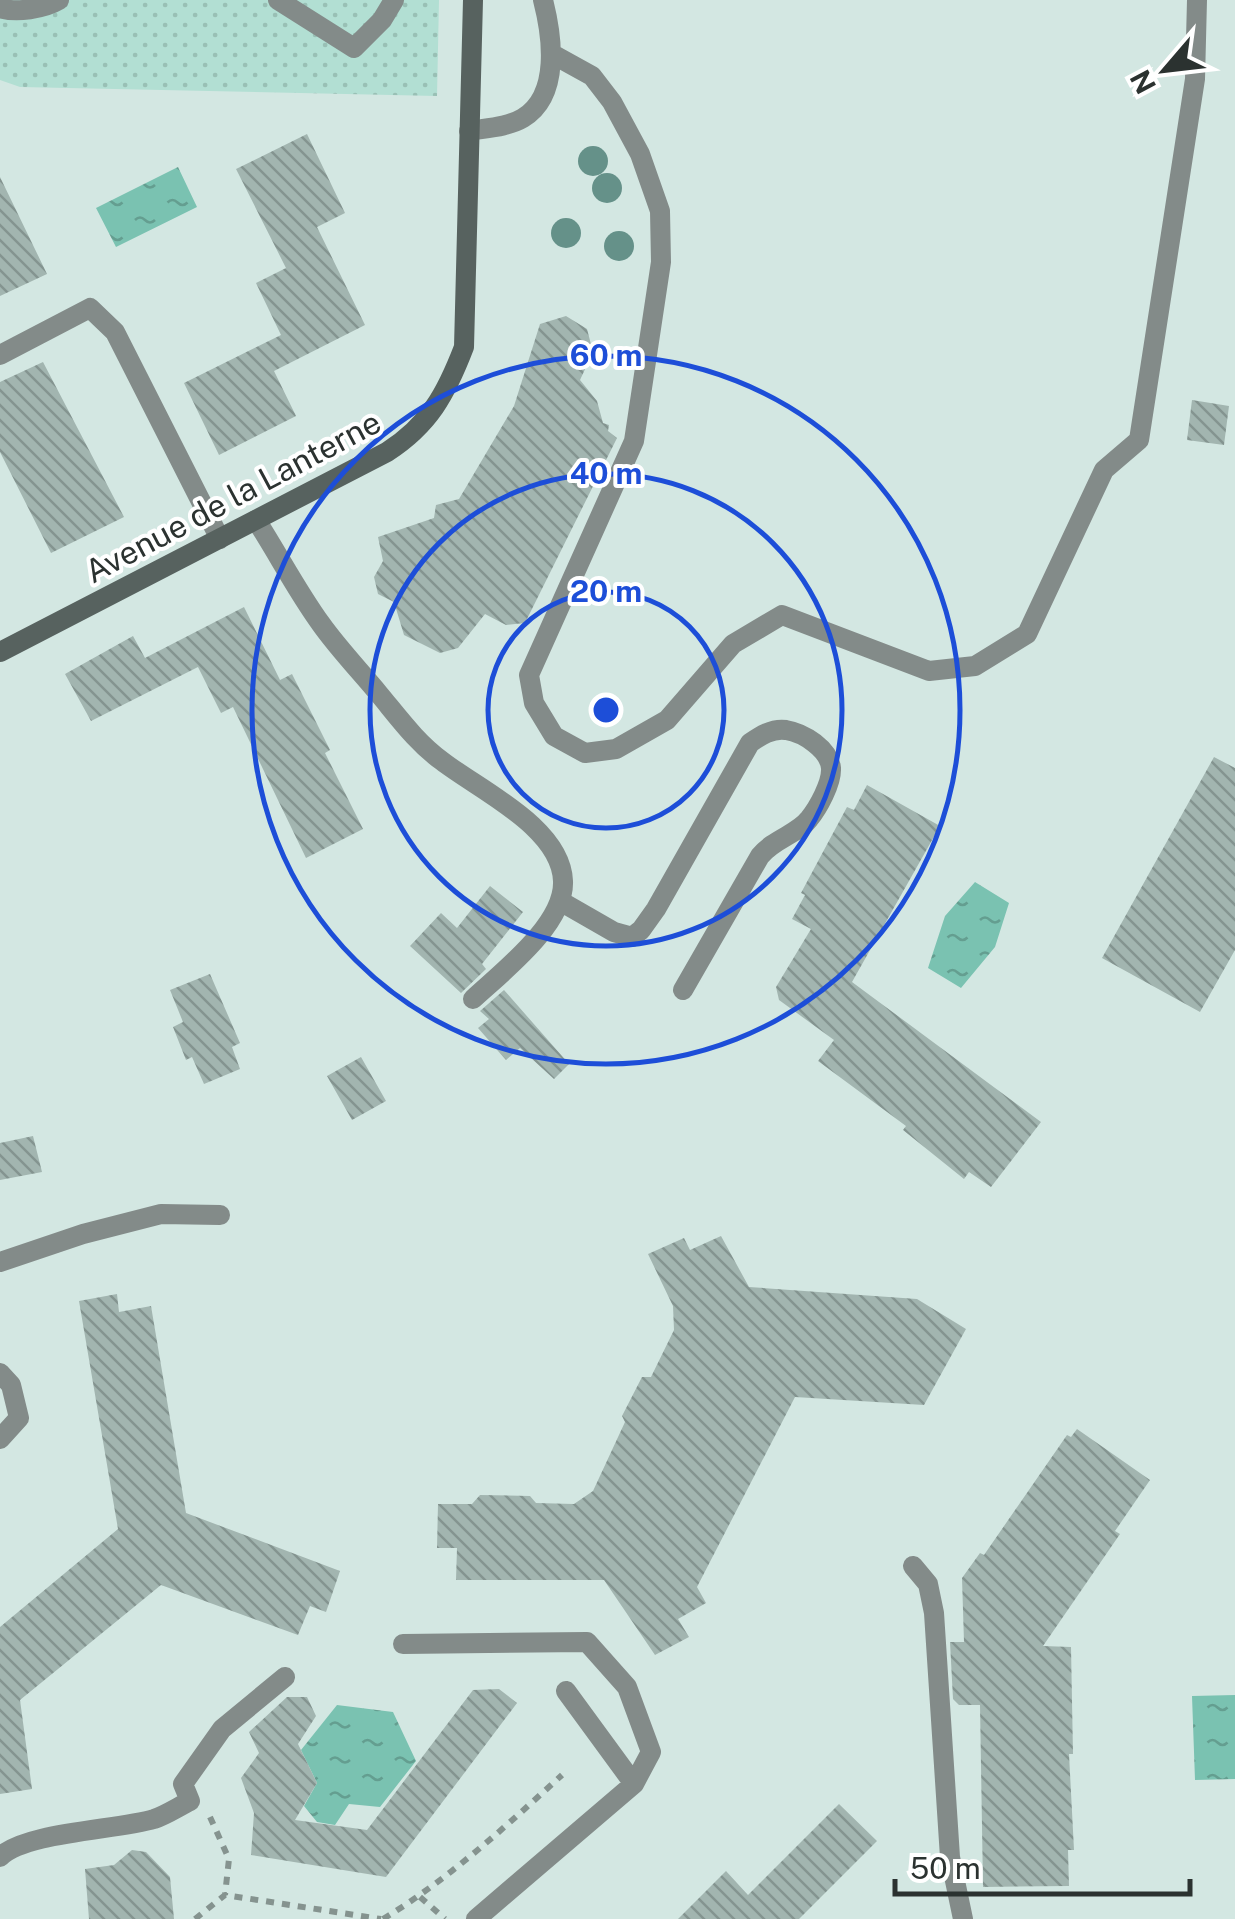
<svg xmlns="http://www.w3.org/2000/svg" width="1235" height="1919" font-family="'Public Sans',sans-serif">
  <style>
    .park { fill: url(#park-dots) }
    .water { fill: url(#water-ripples) }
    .building { fill: url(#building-back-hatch) }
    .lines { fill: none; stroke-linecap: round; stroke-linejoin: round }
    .path { stroke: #85938f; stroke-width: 6; stroke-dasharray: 8 8; stroke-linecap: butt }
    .lane { stroke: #838b89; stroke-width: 20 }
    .street { stroke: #838b89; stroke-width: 20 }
    .secondary { stroke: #57625f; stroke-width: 20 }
    .tree { fill: #659189 }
    .ring { fill: none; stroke: #1d4ed8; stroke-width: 5 }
    .labels { text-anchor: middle; stroke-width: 8; stroke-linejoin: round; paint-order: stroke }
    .street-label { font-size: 32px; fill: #2b3230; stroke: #fff }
    .centre { fill: #1d4ed8; stroke: #fff; stroke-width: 5 }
    .ring-label { font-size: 30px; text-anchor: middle; font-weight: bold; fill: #1d4ed8; stroke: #fff; stroke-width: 8; stroke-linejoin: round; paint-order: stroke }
  </style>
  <defs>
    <pattern id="park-dots" width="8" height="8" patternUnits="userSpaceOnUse" patternTransform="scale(2.5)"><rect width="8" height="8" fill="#b2dfd3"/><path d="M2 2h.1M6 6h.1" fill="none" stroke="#99c0b5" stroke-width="1.8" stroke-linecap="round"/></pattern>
    <pattern id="water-ripples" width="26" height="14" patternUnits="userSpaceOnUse" patternTransform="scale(2.5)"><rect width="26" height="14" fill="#7ac2b1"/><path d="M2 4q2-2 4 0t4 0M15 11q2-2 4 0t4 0" fill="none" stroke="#649e90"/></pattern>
    <pattern id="building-back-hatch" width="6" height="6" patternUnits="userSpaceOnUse" patternTransform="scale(2.5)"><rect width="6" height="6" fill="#a2b5b0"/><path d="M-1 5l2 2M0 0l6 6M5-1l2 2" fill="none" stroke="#849490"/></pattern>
  </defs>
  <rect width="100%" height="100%" fill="#d3e7e2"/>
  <path class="park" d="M0,0H439L437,96L20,87L0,80Z"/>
  <path class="water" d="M178,167L197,207L116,247L96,208Z
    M975,882L1009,903L995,947L961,988L928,968L945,916Z
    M1235,1695V1779L1195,1780L1192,1696Z
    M337,1705L393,1712L416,1761L380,1807L349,1804L335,1825L317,1822L304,1806L317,1783L301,1750Z"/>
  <path class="building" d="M307,134L345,213L317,227L365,325L274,371L296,416L219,455L184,383L281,335L256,283L286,268L236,169Z
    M0,177L47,274L0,296Z
    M566,316L587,329L593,352L580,380L597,401L603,423L609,425L608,431L617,438L525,623L506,625L485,614L458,648L440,653L404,635L394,602L378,594L374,577L383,561L378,537L434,518L436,505L459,499L514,406L540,324Z
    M43,362L124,517L51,553L0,452V382Z
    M1192,400L1229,406L1224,445L1187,440Z
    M244,607L280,680L292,674L330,750L325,753L363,829L306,858L233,707L221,713L198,667L91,721L65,674L133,636L145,658Z
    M1214,757L1235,768V950L1200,1012L1102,958Z
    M867,785L940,826L852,982L1041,1122L991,1187L969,1172L964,1179L903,1130L906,1126L818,1061L834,1040L779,1000L776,987L811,929L792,919L805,895L801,893L847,807L854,810Z
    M490,886L523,912L482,964L486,969L461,993L410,946L441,913L457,928Z
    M210,974L240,1043L232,1047L240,1069L204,1084L192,1057L186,1060L173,1027L183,1022L170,990Z
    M504,990L569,1064L554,1079L520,1048L506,1060L478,1028L489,1019L480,1011Z
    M361,1057L386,1101L352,1120L327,1076Z
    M33,1136L42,1172L0,1180V1143Z
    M721,1236L749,1287L917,1299L966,1329L924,1405L795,1397L697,1587L706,1603L678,1619L689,1637L655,1655L604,1580H456L457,1548H437L438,1504H472L480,1495L530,1496L536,1503L574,1504L593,1491L625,1422L622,1416L642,1377H651L674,1330L673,1306L648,1254L684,1238L690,1250Z
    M117,1294L119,1312L151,1306L186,1513L340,1571L326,1612L310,1606L298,1635L161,1585L20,1700L32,1789L0,1794V1627L118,1529L79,1301Z
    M1077,1429L1150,1480L1115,1531L1120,1534L1043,1646L1071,1647L1073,1754H1069L1074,1850H1068L1069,1886L983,1887L980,1705H959L953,1699L950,1642H964L962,1578L980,1553L984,1555L1067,1435L1071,1437Z
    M499,1689L517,1703L386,1877L251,1855L254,1813L241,1778L259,1753L249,1732L287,1697H307L316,1716L298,1744L317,1783L295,1820L367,1830L473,1690Z
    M839,1804L877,1841L799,1919H678L726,1871L748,1895Z
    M132,1850L146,1852L170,1877L174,1919H89L85,1869L114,1865Z"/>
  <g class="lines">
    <path class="path" d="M210,1817L229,1859L225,1895
      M420,1897L445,1919
      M195,1919L225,1895L381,1919
      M383,1919C449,1879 505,1827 562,1775"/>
    <path class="lane" d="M554,55L592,76L612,102L640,154L660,211L661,262L634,441L529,675L534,703L554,736L585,753L616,749L667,720L733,644L782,615L929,671L975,666L1027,634L1104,470L1139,440L1195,79L1197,0
      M469,131C486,128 508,127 523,118C561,95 552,35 543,0
      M256,520C278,554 297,591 321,624C338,648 360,671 379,694C399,718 417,743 442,761C479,790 561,827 563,881C565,924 502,972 473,999
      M560,901L614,932L632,937L641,930L656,909L750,743C760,736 772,728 786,730C804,733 829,749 831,768C832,783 818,808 809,819C798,834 775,838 760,856L683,990
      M0,1262L83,1234L161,1214L220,1215
      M0,1373L11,1385L19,1418L0,1439
      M913,1566L928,1584L934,1613L950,1857L963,1919
      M403,1644L587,1642L627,1687L651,1752L634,1784L476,1919
      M566,1691L634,1784
      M0,1857C25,1832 117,1830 154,1819C166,1815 178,1807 190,1801L183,1784L222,1729L285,1677"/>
    <path class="street" d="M278,0L354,48L382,20L394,0
      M0,8C16,13 44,9 59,0
      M0,355L90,308L115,332L220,539"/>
    <path class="secondary" d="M0,652L387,452C429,425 446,394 464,347L473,0"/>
  </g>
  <g class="tree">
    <circle cx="593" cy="161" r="15"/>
    <circle cx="607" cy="188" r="15"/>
    <circle cx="566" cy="233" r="15"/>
    <circle cx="619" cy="246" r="15"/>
  </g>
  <g class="ring">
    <circle cx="606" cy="710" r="118"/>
    <circle cx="606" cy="710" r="236"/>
    <circle cx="606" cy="710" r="354"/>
  </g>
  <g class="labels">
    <g class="street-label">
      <text transform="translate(233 497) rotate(-28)" y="11">Avenue de la Lanterne</text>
    </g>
  </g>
  <circle cx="606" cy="710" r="15" class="centre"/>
  <g class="ring-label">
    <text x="606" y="366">60 m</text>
    <text x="606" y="484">40 m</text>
    <text x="606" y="602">20 m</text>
  </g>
  <g transform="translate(1165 70) rotate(242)" stroke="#ffffff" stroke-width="8" paint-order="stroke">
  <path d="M0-8L18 38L0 25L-18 38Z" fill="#2b3230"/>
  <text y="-15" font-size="28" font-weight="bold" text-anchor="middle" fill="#2b3230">N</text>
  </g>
  <path d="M895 1879v15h295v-15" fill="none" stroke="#2b3230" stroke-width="5"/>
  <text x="910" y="1879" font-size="30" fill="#2b3230" stroke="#ffffff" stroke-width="8" paint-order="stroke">50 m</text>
</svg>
